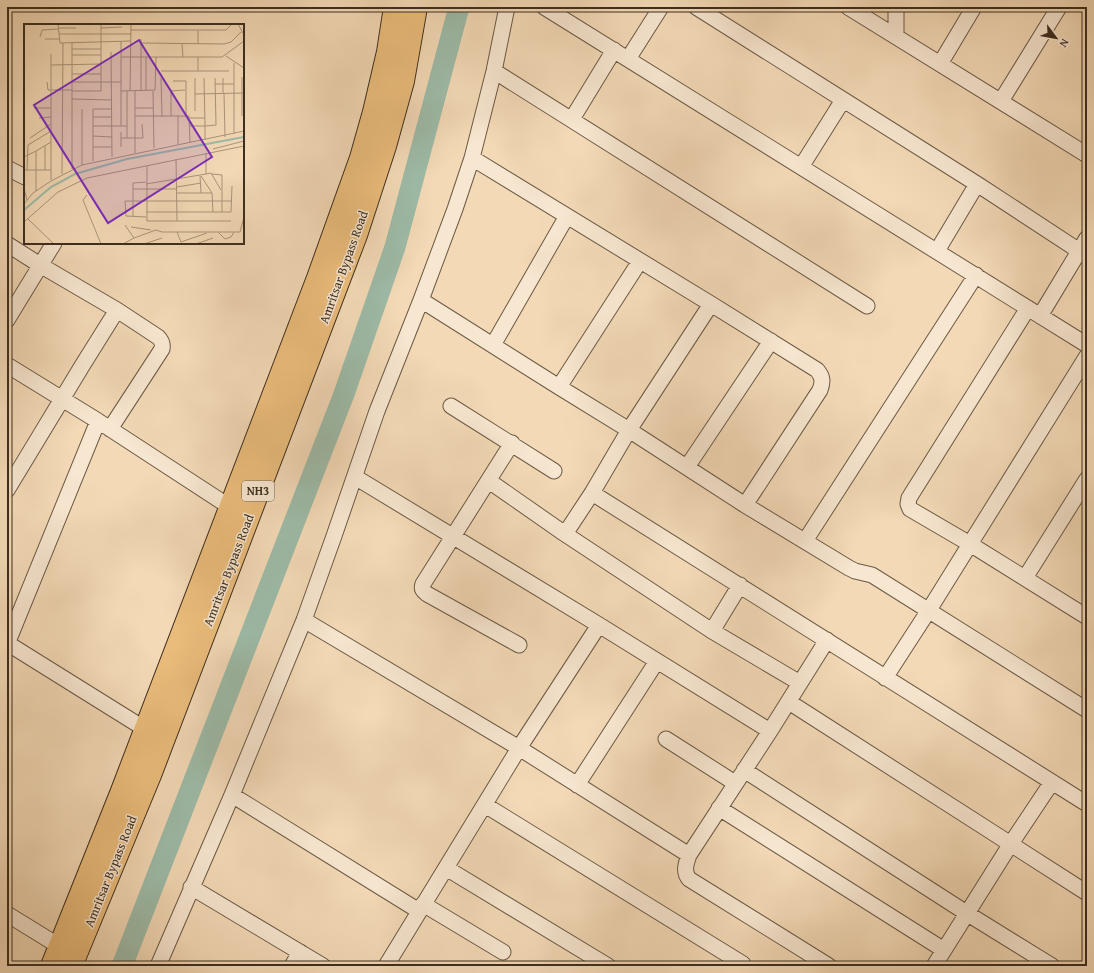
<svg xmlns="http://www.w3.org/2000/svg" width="1094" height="973" font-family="'Gentium Book Plus',serif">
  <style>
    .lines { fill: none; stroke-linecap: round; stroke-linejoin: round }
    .river { stroke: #9dbba8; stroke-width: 21 }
    .minor-casing { stroke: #6a5945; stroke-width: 17 }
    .highway-casing { stroke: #3c2e1f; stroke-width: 24 }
    .minor { stroke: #f7e6d0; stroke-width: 15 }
    .highway { stroke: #eabc7b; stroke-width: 22 }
    .labels { text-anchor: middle; stroke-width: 3; stroke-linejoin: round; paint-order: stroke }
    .shield { fill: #f7e6d0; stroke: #746554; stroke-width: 1 }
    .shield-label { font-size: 12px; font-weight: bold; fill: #3c2e1f }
    .street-label { font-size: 13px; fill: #3c2e1f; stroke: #f7e6d0 }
    .inset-river { fill: none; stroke: #9dbba8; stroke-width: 2 }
    .inset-road { fill: none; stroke: #aa957a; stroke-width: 1 }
    .view { fill: #7b2cbf; fill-opacity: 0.15; stroke: #7b2cbf; stroke-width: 2 }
    .inset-edge { fill: none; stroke: #3c2e1f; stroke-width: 2 }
  </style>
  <rect width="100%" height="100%" fill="#f3d9b6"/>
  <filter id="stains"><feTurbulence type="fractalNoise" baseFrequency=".005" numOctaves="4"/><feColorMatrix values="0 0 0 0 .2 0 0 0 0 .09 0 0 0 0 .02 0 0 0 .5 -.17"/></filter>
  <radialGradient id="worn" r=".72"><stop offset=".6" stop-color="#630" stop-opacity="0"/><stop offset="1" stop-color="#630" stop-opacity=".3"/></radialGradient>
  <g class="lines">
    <path class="river" d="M122,966L344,394L395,247L459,7"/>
    <defs>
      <path id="minor" d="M544,7L1087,345
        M696,7L977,184L1087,256
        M848,7L1087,155
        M896,7V36
        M628,59L661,7
        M940,64L974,7
        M494,71L867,306
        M1001,101L1059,7
        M572,119L614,50
        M472,158L711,304L817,370C823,377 823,382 820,390L745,505
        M801,167L843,100
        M7,168L25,177
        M7,244L40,265L117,310L158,337C162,341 163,344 162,349L110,429
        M937,251L977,184
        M421,300L559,387L629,430L745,505L849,568L855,571L872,575L1087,710
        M1028,308L909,498L908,504L910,509L970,544L1087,617
        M1040,316L1087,238
        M7,320L54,243
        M493,345L567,216
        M7,365L98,421L230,507
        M559,387L640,261
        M451,406L554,471
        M512,443L423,584C421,589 423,591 427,594L519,645
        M687,467L771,341
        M355,477L599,625L770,731
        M489,481L565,534L712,631L800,683
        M7,490L82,366L117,310
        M592,493L1087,804
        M565,534L592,493L629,430L711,304
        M805,541L976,275
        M1025,578L1087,479
        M304,620L519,748L689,855
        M712,631L740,585
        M827,640L770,731L689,855C686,864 683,871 689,879L829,966
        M7,643L145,729
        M7,644L98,421
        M885,678L929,610L1087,356
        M789,702L1087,893
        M666,739L735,783
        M744,770L968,914L1052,966
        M577,785L657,661
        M232,795L419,911
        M485,805L743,964
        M719,808L944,950
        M446,868L608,966
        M191,887L323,966
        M423,904L503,952
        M7,914L59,946
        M158,966L232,795L304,620L334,536L377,411L421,300L455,209L472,158L494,71L507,7
        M292,966L300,952
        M386,966L519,748L599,625
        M934,966L1010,845L1052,782"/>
      <path id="highway" d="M52,966L122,791L318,278L361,158L374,112L388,52L395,7
        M71,966L150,775L356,235L385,146L403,81L416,7"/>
    </defs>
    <use href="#minor" class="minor-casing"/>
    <use href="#highway" class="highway-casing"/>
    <use href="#minor" class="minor"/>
    <use href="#highway" class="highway"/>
  </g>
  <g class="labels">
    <rect class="shield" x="242" y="481" width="32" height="20" rx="3"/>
    <g class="shield-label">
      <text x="258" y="495">NH3</text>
    </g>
    <g class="street-label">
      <text transform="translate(343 267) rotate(-70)" y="5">Amritsar Bypass Road</text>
      <text transform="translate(228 570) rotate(-69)" y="5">Amritsar Bypass Road</text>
      <text transform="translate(110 871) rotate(-68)" y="5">Amritsar Bypass Road</text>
    </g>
  </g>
  <g transform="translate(24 24)">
    <rect width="220" height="220" fill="#f3d9b6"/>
    <path class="inset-river" d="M0,186L27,163L51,150L103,135L220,113"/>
    <path class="inset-road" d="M34,0L36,19L107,17M77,0V10H107M214,0L220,11M34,4H52M77,4L98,3M107,6H202L208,0M174,7V20M35,10H77V67H48M16,13L18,6L34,5M21,15H35M48,18V145M117,19L200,20L207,18L217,8M158,20L159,33M48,25H77M87,28L88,133M27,30V156M48,31H77M202,32L220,44M97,33H198L220,17M174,33V47M210,39V110M27,41L77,40M137,47H205M48,50H77M137,54L138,93M171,54V87M180,54L181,102M199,54V69M149,57H162V92M23,58L24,66H48M48,58H97M191,60H210M97,67L131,66L132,33M106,67L107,0M111,67V129M117,67V15M122,67V33M129,67L130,124M200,69L201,113M171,70L220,69M48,75L88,76M10,84H27M111,84H129M111,92H165L166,119M147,92V67L161,66M154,92V120M218,92V53M69,93H88M15,94L27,93M166,94H181M69,102H103M97,102V17M166,102H181M69,112L88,113M6,114L27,100M97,114H119L118,100M103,114V67M181,116V102L192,101L191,54M69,123H88M97,123V108M189,125L220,117M0,133L12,127M152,135L153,197M69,137V85H88M58,141V85M123,142V197H207M0,146H27M3,146L4,121L27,107M21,146V122M38,150L39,19M182,150L187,149L197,166M188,150L198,151V188M176,152L177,169M177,152L188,169M122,160L182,150V129M153,163L177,159M0,164L3,176M109,165H153M12,167V127L27,118M153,169H188L189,188M63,171L59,176L77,220M0,180L9,169L27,157L58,141L220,107M122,188H207L208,162M109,193V159L122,158M122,193L102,192L101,177H208M4,195L30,220M0,198L34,168L63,154L220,122M107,203L127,206M153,208L157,218L183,209M194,208L201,215L207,213L210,208M110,214L132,206L138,208H216L220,193M99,220L110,214L101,201M120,220L138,214M172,220L189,214"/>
    <path class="view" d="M115,16L188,133L84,199L10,81Z"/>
    <rect width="220" height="220" class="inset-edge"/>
  </g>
  <rect width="1094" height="973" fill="none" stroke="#f3d9b6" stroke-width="24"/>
  <rect x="8" y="8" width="1078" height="957" fill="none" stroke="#3c2e1f" stroke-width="2"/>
  <rect x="12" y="12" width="1070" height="949" fill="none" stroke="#3c2e1f"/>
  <g transform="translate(1056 38) rotate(122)" stroke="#f7e6d0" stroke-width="3" paint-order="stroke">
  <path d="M0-3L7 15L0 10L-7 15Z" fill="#3c2e1f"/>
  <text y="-6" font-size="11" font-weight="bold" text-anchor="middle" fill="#3c2e1f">N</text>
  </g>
  <rect width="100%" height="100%" filter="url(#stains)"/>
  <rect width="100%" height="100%" fill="url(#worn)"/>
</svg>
